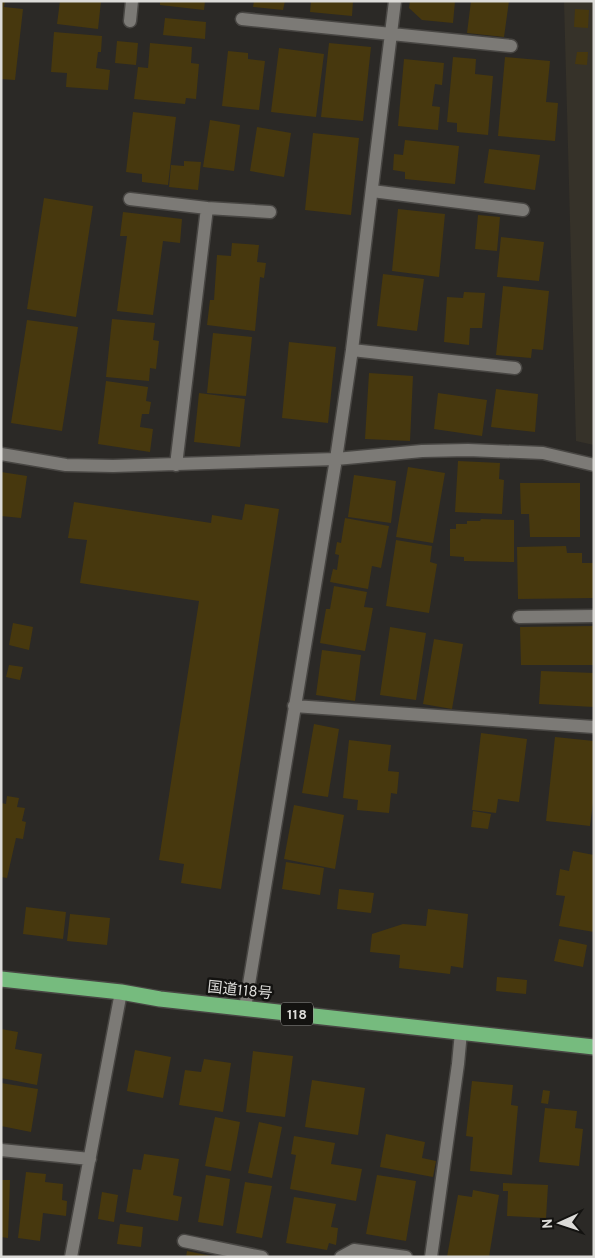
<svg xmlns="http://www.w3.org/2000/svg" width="595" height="1258" font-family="Overpass,'Noto Sans JP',sans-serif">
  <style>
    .built { fill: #363229 }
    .building { fill: #47380e }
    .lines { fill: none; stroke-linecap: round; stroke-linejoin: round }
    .street-casing { stroke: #484643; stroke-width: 15 }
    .highway-casing { stroke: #484643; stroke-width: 18 }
    .street { stroke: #7c7a76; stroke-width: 12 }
    .highway { stroke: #76bb7e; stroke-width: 15 }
    .labels { text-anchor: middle; stroke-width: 5; stroke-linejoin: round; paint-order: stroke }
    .shield { fill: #131210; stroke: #a09f9c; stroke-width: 1 }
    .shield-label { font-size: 14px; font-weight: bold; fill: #dcdbd8 }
    .street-label { font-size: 15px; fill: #dcdbd8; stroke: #131210 }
  </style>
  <rect width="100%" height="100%" fill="#2b2926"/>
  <path class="built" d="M564,1H594V445L576,441Z"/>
  <path class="building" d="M1,1H5L4,7L23,9L15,80L1,79Z
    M60,1H101L98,29L57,24Z
    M160,1H205L204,10L160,5Z
    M254,1H285L283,10L253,7Z
    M311,1H353L352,16L310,12Z
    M410,1H455L453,23L422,20L409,8Z
    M471,1H509L504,37L467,33Z
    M575,9L589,10L588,28L574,27Z
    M165,18L206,22L205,39L163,35Z
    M54,32L102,36L101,52H98L96,68L110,70L108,90L66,87L67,73L51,72Z
    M117,41L138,43L136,65L115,63Z
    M150,43L192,47L191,63L199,64L196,99L186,98L185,104L134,99L138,67L148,68Z
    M329,43L371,47L363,121L321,117Z
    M279,48L324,54L316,117L271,112Z
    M228,51L248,53V59L265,61L259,110L222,106Z
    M577,52H588L587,65L575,64Z
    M453,57L476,59L475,74L493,76L488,135L457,132V123L447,122Z
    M505,57L550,61L546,102L558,103L555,141L498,136Z
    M404,59L444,63L442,85L435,84L432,106L440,107L438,130L398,126Z
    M133,112L176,117L168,185L142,182V174L126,172Z
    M210,120L240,125L234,171L203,167Z
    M257,127L291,133L284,177L250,171Z
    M313,133L359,138L351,215L305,210Z
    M405,140L459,146L455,184L405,179V172L393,170L394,154L403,155Z
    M489,149L540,155L535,190L484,183Z
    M184,161L201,162L198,190L169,187L171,165L184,166Z
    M44,198L93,206L76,317L27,309Z
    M398,209L445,214L439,277L392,271Z
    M123,212L182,219L180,243L163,241L153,315L117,311L127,236H120Z
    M478,215L500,217L497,251L475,249Z
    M501,237L544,242L539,281L497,277Z
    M232,243L259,245L257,262L266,263L264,278L260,277L255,331L207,325L210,300H214L217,255L231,256Z
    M383,274L424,279L417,331L377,326Z
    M503,286L549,291L543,350L532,349L531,358L496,355Z
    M464,292L485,293L482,328H470L469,345L444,342L447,297L463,298Z
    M112,319L155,323L153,340L159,341L156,369L150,368L149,381L106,377Z
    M27,320L78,327L62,431L11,423Z
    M213,333L252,337L246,396L207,393Z
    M289,342L336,347L328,423L282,418Z
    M369,373L413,376L410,441L365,439Z
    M106,381L148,387L146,401L151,402L149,414H142L140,427L153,429L150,452L98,444Z
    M496,389L538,394L535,432L491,427Z
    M199,393L245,399L240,447L194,442Z
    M438,393L487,400L482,436L434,429Z
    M458,461L500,463L499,479L504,480L502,514L455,512Z
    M408,467L445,473L433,543L396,537Z
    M1,472L27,476L21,518L1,516Z
    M354,475L396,481L391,523L348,517Z
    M520,483H580V537H530L529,514H521Z
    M74,502L211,523L212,515L242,520L245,504L279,509L221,889L181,883L184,864L159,860L199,601L80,583L87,540L68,538Z
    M345,518L389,526L381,568L372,566L368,589L330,582L333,569L337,570L339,555L335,554L337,542L341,543Z
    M481,519L514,520V562L464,561V557L450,556V529H456V524H467V521H480Z
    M396,540L432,546L430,562L437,564L429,613L386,606Z
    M566,546L567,553H582V563H593L594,598L518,599L517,547Z
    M334,586L367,592L364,607L373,608L365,651L320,643L326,609H330Z
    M13,623L33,627L29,650L9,645Z
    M594,626V665H521L520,627Z
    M390,627L426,633L416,700L380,695Z
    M434,639L463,644L452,709L423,704Z
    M322,650L361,655L355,701L316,695Z
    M9,665L23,667L20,680L6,677Z
    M541,671L594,673V707L539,704Z
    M314,724L339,729L328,797L302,793Z
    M481,733L527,739L519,802L498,799L496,813L472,810Z
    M555,737L594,741V795L590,826L546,821Z
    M349,740L391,745L388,771L399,772L397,794L391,793L389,813L357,810L358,800L343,798Z
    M7,796L19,798L17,807L25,808L22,821L26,822L23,839L16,838L7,878L1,877V803L6,804Z
    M294,805L344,815L335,869L284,859Z
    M473,811L491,814L488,829L471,827Z
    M573,851L594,855V932L559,926L565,896L556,895L560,869L569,871Z
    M286,862L324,868L320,895L282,889Z
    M339,889L374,893L371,913L337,909Z
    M26,907L66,912L63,939L23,934Z
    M428,909L468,914L463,968L451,966L450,974L399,968L400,955L370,952L372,934L403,924L426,926Z
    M70,914L110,918L107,945L67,941Z
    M559,939L587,945L583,967L554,961Z
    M497,977L527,980L526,994L496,991Z
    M1,1029L18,1032L15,1049L42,1054L37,1085L1,1078Z
    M135,1050L171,1057L163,1098L127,1091Z
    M253,1051L293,1056L285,1117L246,1112Z
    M204,1059L231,1063L223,1112L179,1105L185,1070L201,1072Z
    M312,1080L365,1088L358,1135L305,1127Z
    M472,1081L513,1085L511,1105L518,1106L512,1175L470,1171L473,1137L466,1136Z
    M1,1083L38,1089L31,1132L1,1126Z
    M543,1090L550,1091L548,1104L541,1103Z
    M545,1108L577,1111L575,1128L583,1129L579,1166L539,1162Z
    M215,1117L240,1122L231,1171L205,1166Z
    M259,1122L282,1127L272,1178L248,1173Z
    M386,1134L425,1142L422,1158L436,1161L433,1177L380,1167Z
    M294,1136L335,1143L331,1164L362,1169L356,1201L290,1189L296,1155L291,1154Z
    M144,1154L179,1159L173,1195L182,1197L178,1221L126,1212L133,1169L141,1170Z
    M26,1172L46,1174L45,1182L63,1184L62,1200L67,1201L66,1216L43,1213L40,1241L18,1238Z
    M206,1175L230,1179L223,1226L198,1222Z
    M377,1175L416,1181L406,1241L366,1234Z
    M1,1180H10L8,1238L1,1237Z
    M245,1182L272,1186L262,1238L236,1233Z
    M503,1183L548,1185L546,1218L507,1216L508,1191H503Z
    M473,1190L499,1195L489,1257H447L458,1195L472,1197Z
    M102,1192L118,1195L114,1222L98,1219Z
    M294,1197L336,1204L331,1227L338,1228L336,1245L329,1243L327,1250L286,1243Z
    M120,1224L143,1227L141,1247L117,1244Z
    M187,1251L211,1256V1257H186Z"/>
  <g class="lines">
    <defs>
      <path id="street" d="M242,19L511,46
        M130,21L132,1
        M372,191L523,210
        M130,199L207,208L270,212
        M352,350L515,368
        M1,454L66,465L113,466L336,459L422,451L468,450L543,453L594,465
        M176,465L207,208
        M519,617L594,616
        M294,706L594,727
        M245,1008L336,459L352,350L395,1
        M1,1150L90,1159
        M184,1241L262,1257
        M71,1257L121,992
        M341,1257L354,1250L406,1257
        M431,1257L458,1064L461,1032"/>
      <path id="highway" d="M1,979L121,992L160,999L594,1047"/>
    </defs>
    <use href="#street" class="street-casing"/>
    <use href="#highway" class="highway-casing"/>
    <use href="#street" class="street"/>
    <use href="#highway" class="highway"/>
  </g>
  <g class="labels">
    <rect class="shield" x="281" y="1002.5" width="32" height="23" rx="4"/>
    <g class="shield-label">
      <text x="297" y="1019">118</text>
    </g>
    <g class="street-label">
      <text transform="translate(240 990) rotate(6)" y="5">国道118号</text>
    </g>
  </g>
  <rect width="595" height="1258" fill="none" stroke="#dcdbd8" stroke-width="5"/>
  <g transform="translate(560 1223) rotate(267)" stroke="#131210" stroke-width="4" paint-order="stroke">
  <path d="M0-4L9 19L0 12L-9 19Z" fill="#dcdbd8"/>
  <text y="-8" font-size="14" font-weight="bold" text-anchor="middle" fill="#dcdbd8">N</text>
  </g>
</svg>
